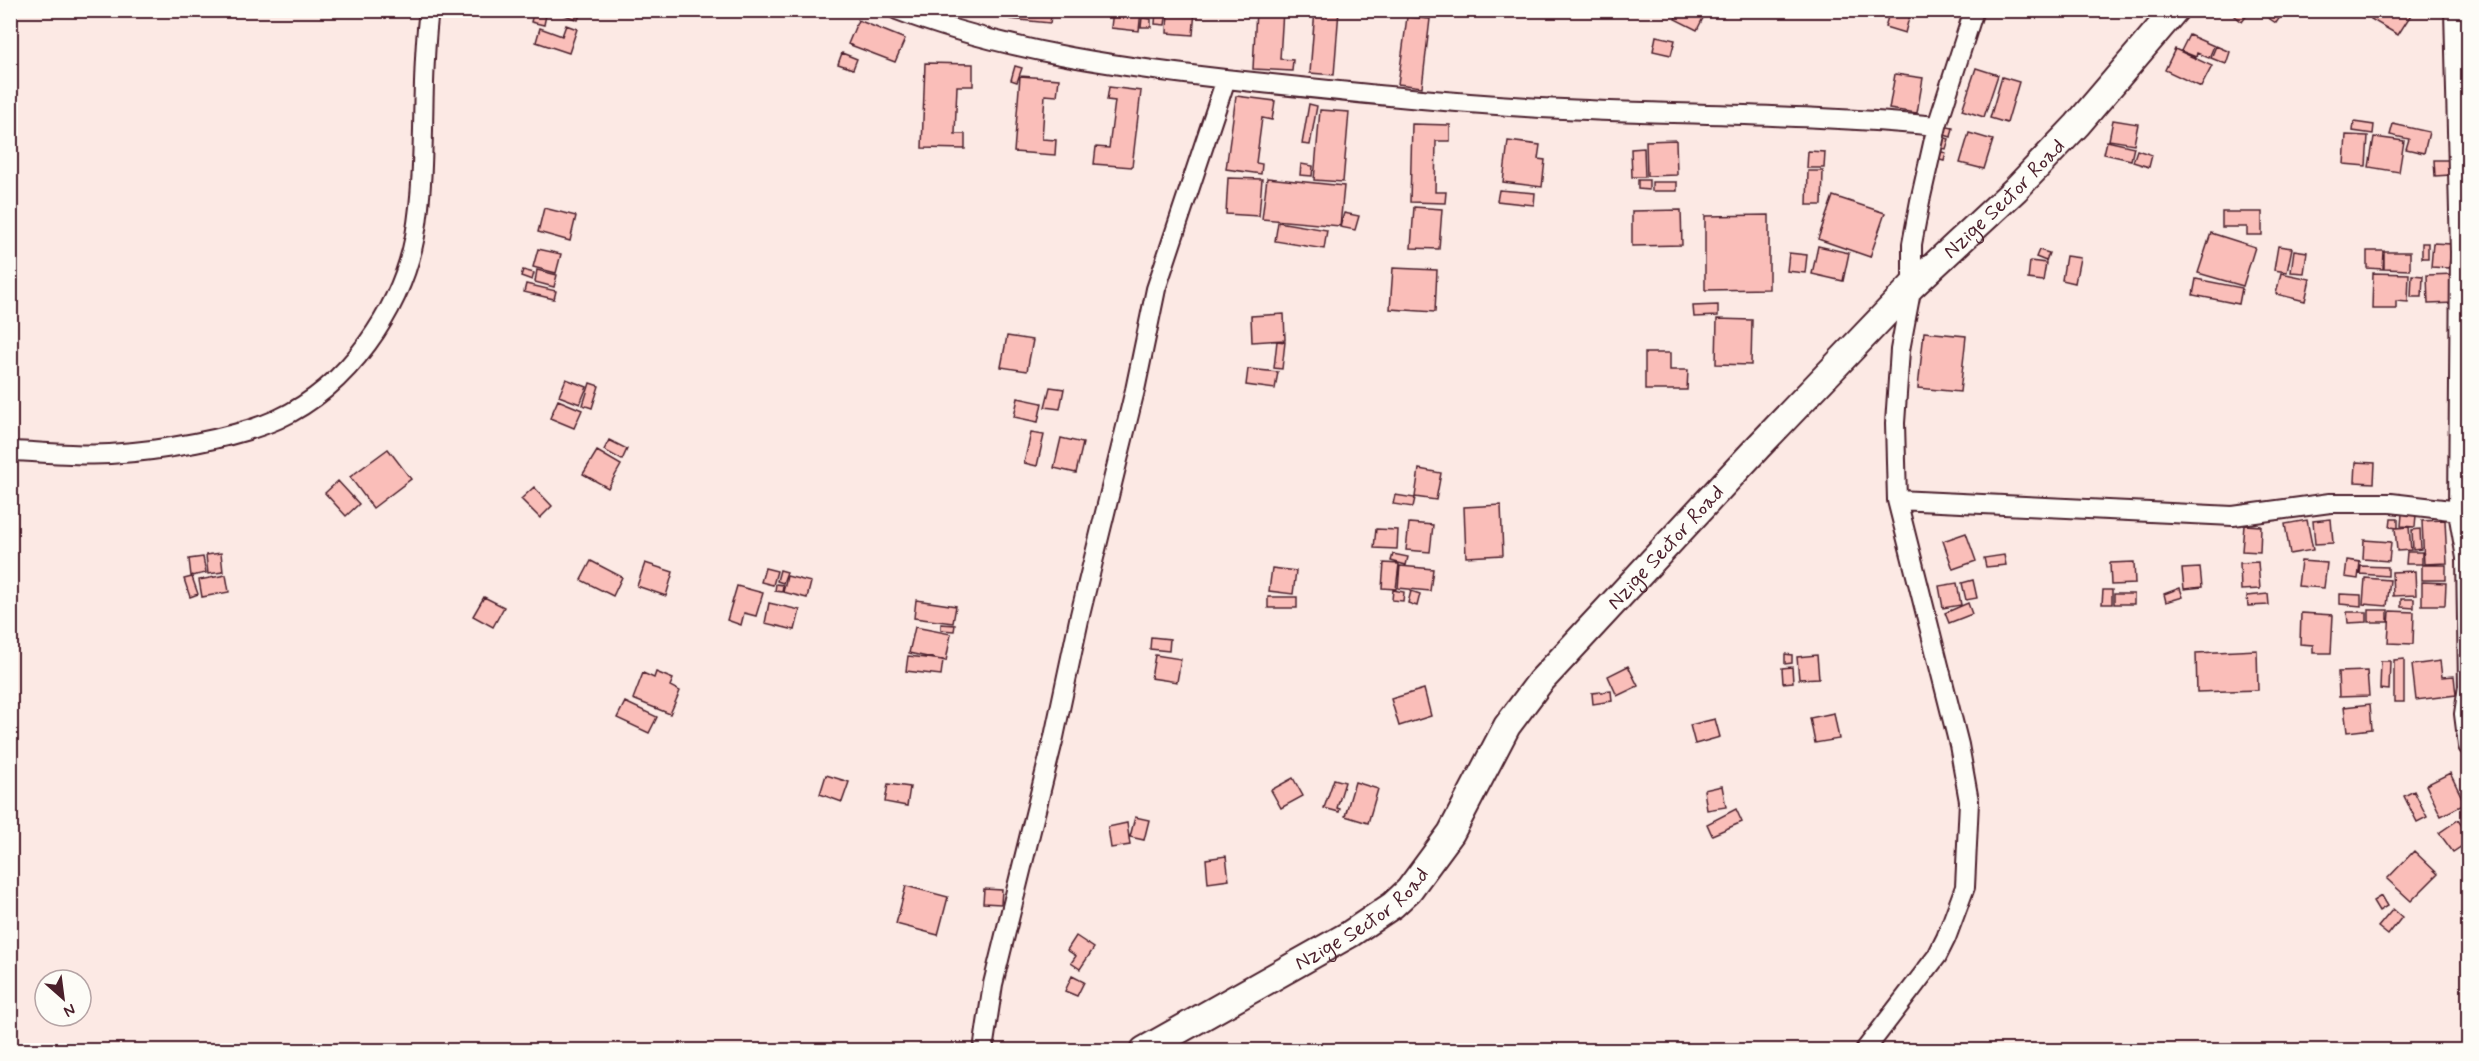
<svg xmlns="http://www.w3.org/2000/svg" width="2479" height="1061" font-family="Mynerve,sans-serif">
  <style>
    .building { fill: #fabeb9; stroke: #4a1f2b; stroke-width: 1.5 }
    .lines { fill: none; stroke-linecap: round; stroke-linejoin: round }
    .minor-casing { stroke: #4a1f2b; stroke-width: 22 }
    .secondary-casing { stroke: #4a1f2b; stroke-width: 30 }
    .minor { stroke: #fdfcf7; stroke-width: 18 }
    .secondary { stroke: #fdfcf7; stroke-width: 26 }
    .labels { text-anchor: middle; stroke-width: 4.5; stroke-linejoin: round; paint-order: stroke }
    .street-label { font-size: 21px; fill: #4a1f2b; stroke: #fdfcf7 }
  </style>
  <rect width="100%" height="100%" fill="#fce9e4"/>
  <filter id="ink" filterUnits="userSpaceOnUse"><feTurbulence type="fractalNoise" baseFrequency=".0167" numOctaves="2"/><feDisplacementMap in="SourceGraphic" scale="12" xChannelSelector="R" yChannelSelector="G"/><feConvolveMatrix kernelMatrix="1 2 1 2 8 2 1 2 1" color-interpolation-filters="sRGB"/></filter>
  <g filter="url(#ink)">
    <path class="building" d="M534,10H547L544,25L531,22Z
      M552,10H582L578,20Z
      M973,10H1004V16L972,13Z
      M1011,10H1052L1050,23L1010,19Z
      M1113,10H1141L1139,31L1111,28Z
      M1156,10H1167L1165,25L1155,24Z
      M1168,10H1195L1193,35L1167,33Z
      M1256,10H1283L1280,59L1293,60L1292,71L1253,69Z
      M1315,10H1339L1334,75L1310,73Z
      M1679,10H1698L1705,14L1697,30L1675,19Z
      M1890,10L1910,14L1905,33L1885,27Z
      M2228,10H2251L2242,22Z
      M2268,10H2285L2276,23L2264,15Z
      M2376,10H2414L2398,35L2371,19Z
      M1407,17L1430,19L1422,87L1398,84Z
      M1142,18L1151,19V27H1141Z
      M858,20L905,39L895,62L848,44Z
      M566,25L577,29L569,53L536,42L540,28L562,36Z
      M2189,35L2214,46L2209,58L2197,53L2196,57L2181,51Z
      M1656,36L1675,40L1671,55L1653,51Z
      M2216,46L2230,52L2226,64L2211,58Z
      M2175,49L2212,66L2201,87L2165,70Z
      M842,53L857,59L853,69L838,64Z
      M925,63L973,64V86H957L955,134H965V149L922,148Z
      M1015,66L1022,68L1017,82L1011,80Z
      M1976,68L1998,75L1984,117L1962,110Z
      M1895,74L1923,78L1917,113L1889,109Z
      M1020,76L1059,79L1057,96L1045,95L1042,139L1056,140L1055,155L1014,152Z
      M2002,77L2019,82L2007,123L1990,118Z
      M1109,87L1141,91L1132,167L1094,164L1096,147L1109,148L1115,101L1107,100Z
      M1236,96L1275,101L1272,120L1262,118L1256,163L1262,164L1261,174L1226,169Z
      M1309,104L1317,106L1310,145L1302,144Z
      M1320,110L1349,112L1343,182L1314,180Z
      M2113,120L2138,124L2134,144L2109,140Z
      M2354,122L2374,125L2373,134L2353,131Z
      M1412,124L1450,125V141H1436L1435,192H1446L1445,203L1410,202Z
      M2393,124L2429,132L2424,153L2406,149L2409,139L2390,135Z
      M1943,126L1953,128L1951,137L1941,134Z
      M1969,133L1993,140L1984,169L1960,163Z
      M2346,135L2368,136L2366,166L2344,164Z
      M1939,136L1949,139L1946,149L1936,147Z
      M2374,137L2404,141L2399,172L2369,167Z
      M1676,140L1677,175L1647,176L1646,141Z
      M1508,141L1540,145L1538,159L1545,160L1542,187L1503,182Z
      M2107,141L2134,147L2131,160L2104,154Z
      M1644,148L1645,177H1632L1631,149Z
      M2137,150L2152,155L2149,167L2133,162Z
      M1808,151L1825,152L1824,168H1807Z
      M1938,151L1946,153L1944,161L1936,159Z
      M2434,160H2450V175L2435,176Z
      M1301,164L1313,166L1312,176L1300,175Z
      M1808,171H1823L1822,205H1807Z
      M1228,178L1262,179L1259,216L1226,214Z
      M1267,178L1344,186L1340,226L1262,219Z
      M1638,180H1649V190L1638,189Z
      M1652,182H1677V191H1652Z
      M1499,190L1535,193L1534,205L1497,201Z
      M1833,196L1885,213L1870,257L1818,239Z
      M1414,207L1442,209L1439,249L1411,248Z
      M544,208L576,216L570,241L538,232Z
      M1681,210L1682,245L1632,246V211Z
      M2222,212H2262V235H2247V227H2222Z
      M1344,213L1359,216L1355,230L1340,227Z
      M1769,215V289L1705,290V216Z
      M1278,222L1327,230L1324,249L1275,241Z
      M2211,233L2255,247L2243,286L2198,273Z
      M2422,243H2428V258H2422Z
      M2433,243L2451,244L2449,268L2431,267Z
      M1818,246L1849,253L1843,281L1812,274Z
      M2278,246L2292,248L2287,272L2274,270Z
      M538,249L561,254L556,273L533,267Z
      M2039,250L2049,253L2046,261L2036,257Z
      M2294,250L2307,252L2304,273L2291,272Z
      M2367,251H2384L2383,269L2367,268Z
      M2384,252H2410V270L2384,269Z
      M1789,253L1807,255L1805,273L1787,271Z
      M2066,256L2080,258L2075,283L2062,280Z
      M2030,261L2046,263L2043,281L2028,279Z
      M1393,268L1437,270L1435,312L1390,309Z
      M523,270L534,273L532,280L521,276Z
      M537,270L557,275L554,287L535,282Z
      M2281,273L2310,279L2305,301L2276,294Z
      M2373,273L2409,274L2408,302L2396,301V309H2372Z
      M2455,274V303L2428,304L2427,275Z
      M2412,275L2423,276L2422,297H2411Z
      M2196,279L2242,288L2239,304L2193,295Z
      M526,284L556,291L554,299L524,292Z
      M1718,305V316L1694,317L1693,306Z
      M1284,314L1285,340L1252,342L1251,316Z
      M1717,319L1752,320L1751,365L1716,364Z
      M1924,332L1966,336L1960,392L1918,388Z
      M1007,336L1033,340L1027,371L1001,367Z
      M1277,341L1285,342L1282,369L1274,368Z
      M1645,353H1670V370H1688L1687,390H1645Z
      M1248,369L1278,372L1275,389L1246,385Z
      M566,379L587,387L580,404L559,396Z
      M590,383L599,386L592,408L583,405Z
      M1050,387L1064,389L1060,409L1045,407Z
      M1018,398L1042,403L1038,422L1014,417Z
      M558,400L582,410L574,428L550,418Z
      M1031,433L1044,435L1037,466L1024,463Z
      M1061,438L1083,443L1076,473L1054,468Z
      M609,440L627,449L622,460L604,450Z
      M388,449L411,479L373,508L350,477Z
      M597,451L621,465L608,488L583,474Z
      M2356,462L2375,463L2374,483L2355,482Z
      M1419,469L1441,473L1436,500L1415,497Z
      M338,481L359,504L346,516L325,493Z
      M534,487L552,506L540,518L521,499Z
      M1395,495L1415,498L1413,507L1393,504Z
      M1501,505L1503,555L1466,557L1464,507Z
      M2402,514L2416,515L2415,527L2401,526Z
      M2391,518H2398V528L2390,527Z
      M2331,519L2333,543L2315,544L2313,521Z
      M2307,520L2313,550L2290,554L2285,524Z
      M2445,520L2447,563L2424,564L2422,521Z
      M1409,523L1433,525L1430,552L1406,550Z
      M2244,525L2261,526L2260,552L2242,551Z
      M2409,527L2411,550L2397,551L2395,528Z
      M1376,529L1398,530L1397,549L1374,548Z
      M2420,529L2421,549L2413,550L2412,530Z
      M1966,533L1976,561L1953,569L1943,541Z
      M2364,540L2391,542L2389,561L2363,559Z
      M2407,552H2422V564H2406Z
      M221,553L223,572L208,574L206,555Z
      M1393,554L1408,557L1406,565L1391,561Z
      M2004,555L2006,565L1986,567L1984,558Z
      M203,557L206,573L191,576L189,559Z
      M2347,560L2360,562L2358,579L2345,577Z
      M591,561L622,577L613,596L581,580Z
      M2301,561L2327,563L2324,588L2298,586Z
      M2134,562L2135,584L2111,585L2110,563Z
      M2258,562L2260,589L2241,590L2240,563Z
      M645,563L673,572L666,596L637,586Z
      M1384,563L1399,564L1396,589L1382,588Z
      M2422,565H2446V580H2422Z
      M1400,566L1433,569L1430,591L1398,588Z
      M2361,566L2388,567V576L2360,574Z
      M765,568L777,571L773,585L761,582Z
      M1272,568L1296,571L1293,594L1269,591Z
      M2200,568L2202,587L2184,589L2182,569Z
      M780,570L787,572L783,583L777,581Z
      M2415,571L2416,595L2393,596L2392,572Z
      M226,575L229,592L202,597L199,580Z
      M787,576L811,582L807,598L783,592Z
      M192,577L198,594L190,597L184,579Z
      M2365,578L2390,580L2387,606L2363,604Z
      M1973,580L1977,598L1966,600L1962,583Z
      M2422,582L2446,583L2445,605H2422Z
      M1957,583L1961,605L1943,608L1939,586Z
      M776,584L783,585L782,592L775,591Z
      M737,586L763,593L756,616L744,613L741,625L727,620Z
      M2180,588L2183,597L2166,602L2164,594Z
      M1393,590L1404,592L1403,601L1392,600Z
      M2103,590H2112V604H2102Z
      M1411,591L1420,594L1417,606L1408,603Z
      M2114,594H2134V604H2114Z
      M2268,594L2269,605L2248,606L2247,596Z
      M2340,594L2361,595V606L2340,604Z
      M484,597L504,607L493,627L473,616Z
      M1268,597H1297V608H1268Z
      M2401,599H2414V608L2401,607Z
      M916,600L956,606L953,623L914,618Z
      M769,603L800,610L795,630L765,623Z
      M1968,603L1972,614L1949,623L1945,613Z
      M2369,610H2388V622H2369Z
      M2390,611L2414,612L2413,644L2388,643Z
      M2347,612H2367V622L2348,623Z
      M2301,613L2333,615L2331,653H2313V645L2300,644Z
      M941,624L955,625L954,631L941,630Z
      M915,627L951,634L946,661L909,653Z
      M1151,637L1170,639L1169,651L1150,649Z
      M2257,650L2258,690L2197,692L2196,653Z
      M1785,654L1792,655V663L1785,664Z
      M1155,655L1181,659L1177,682L1151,678Z
      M1817,655L1819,678L1799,679L1797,657Z
      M908,656L943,660L941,675L906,671Z
      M2404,659V702H2394V660Z
      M2381,661H2390L2389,690L2380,689Z
      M2440,661L2442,677L2454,676L2456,695L2416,700L2412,665Z
      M1628,666L1638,686L1617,696L1608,676Z
      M1792,667L1793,682L1783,683L1782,668Z
      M2367,671L2369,696L2339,697L2338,672Z
      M656,672L673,679L670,686L680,691L670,714L633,699L643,673L654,678Z
      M1424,689L1431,716L1399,726L1391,699Z
      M1611,691L1612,701L1593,704L1592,693Z
      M625,702L657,717L649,733L617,718Z
      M2370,704L2372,729L2347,732L2344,707Z
      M1834,713L1839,739L1815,743L1810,718Z
      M1715,719L1720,737L1695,744L1690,725Z
      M2450,773L2465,804L2441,816L2426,785Z
      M826,775L849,782L842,802L820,794Z
      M1293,778L1303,796L1281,808L1271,790Z
      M1334,779L1345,782L1337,808L1340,809L1339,812L1324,808Z
      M1355,782L1378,789L1368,823L1345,816Z
      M888,784L910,787L907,806L885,802Z
      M1722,786L1726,807L1707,810L1704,790Z
      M2414,791L2427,817L2417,822L2404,796Z
      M1736,809L1742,822L1712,835L1707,824Z
      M1135,817L1149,820L1144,840L1130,837Z
      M2458,820L2468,835V842L2453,852L2439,833Z
      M1127,823L1130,845L1111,848L1108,827Z
      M2414,851L2438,874L2411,901L2387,879Z
      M1226,856L1229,880L1208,883L1206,859Z
      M906,886L948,897L938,935L896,924Z
      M984,889L1002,890L1001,904L983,903Z
      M2381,896L2387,906L2379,911L2373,901Z
      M2393,909L2402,917L2388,935L2378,927Z
      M1076,936L1094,948L1080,969L1071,963L1076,956L1067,950Z
      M1072,976L1084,982L1077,996L1065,991Z"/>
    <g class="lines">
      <defs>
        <path id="minor" d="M897,10C1010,53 1133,69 1253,82C1356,93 1459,104 1563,109C1687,115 1812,114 1937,126
          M2454,10L2460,252L2458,512L2466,558L2468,686L2464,714L2468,746
          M10,451C43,452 77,456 110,454C159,451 233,439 278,419C348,387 401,310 415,236C428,162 419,85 429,10
          M1897,500L2233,516L2330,503H2391L2468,512
          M983,1050L993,984L1054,737L1080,615L1135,390L1156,289L1226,79
          M1865,1050L1937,956L1946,938L1965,887L1969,801L1959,745L1897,500L1895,423L1900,350L1912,286V244L1920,201L1937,126L1974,10"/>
        <g id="secondary">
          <path id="s1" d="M1144,1050L1350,934L1393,905L1409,890L1451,833L1507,726L1540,682L1758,447L1912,286L2016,189L2077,125L2175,10"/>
        </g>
      </defs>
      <use href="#minor" class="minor-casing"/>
      <use href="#secondary" class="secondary-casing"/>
      <use href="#minor" class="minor"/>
      <use href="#secondary" class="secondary"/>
    </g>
  </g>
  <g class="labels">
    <g class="street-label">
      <text dy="7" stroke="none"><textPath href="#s1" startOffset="1227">Nzige Sector Road</textPath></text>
      <text dy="7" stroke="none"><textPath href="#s1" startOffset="741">Nzige Sector Road</textPath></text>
      <text dy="7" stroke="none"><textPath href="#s1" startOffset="255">Nzige Sector Road</textPath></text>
    </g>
  </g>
  <rect width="2479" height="1061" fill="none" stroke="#fdfcf7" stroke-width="36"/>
  <rect x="18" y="18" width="2443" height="1025" fill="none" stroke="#4a1f2b" stroke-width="2" filter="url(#ink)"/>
  <g transform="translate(63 998) rotate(152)"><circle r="28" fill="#fdfcf7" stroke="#b5a4a5" stroke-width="1.5"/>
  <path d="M0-4.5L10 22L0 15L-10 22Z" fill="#4a1f2b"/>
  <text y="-9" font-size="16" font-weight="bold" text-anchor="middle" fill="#4a1f2b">N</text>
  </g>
</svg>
